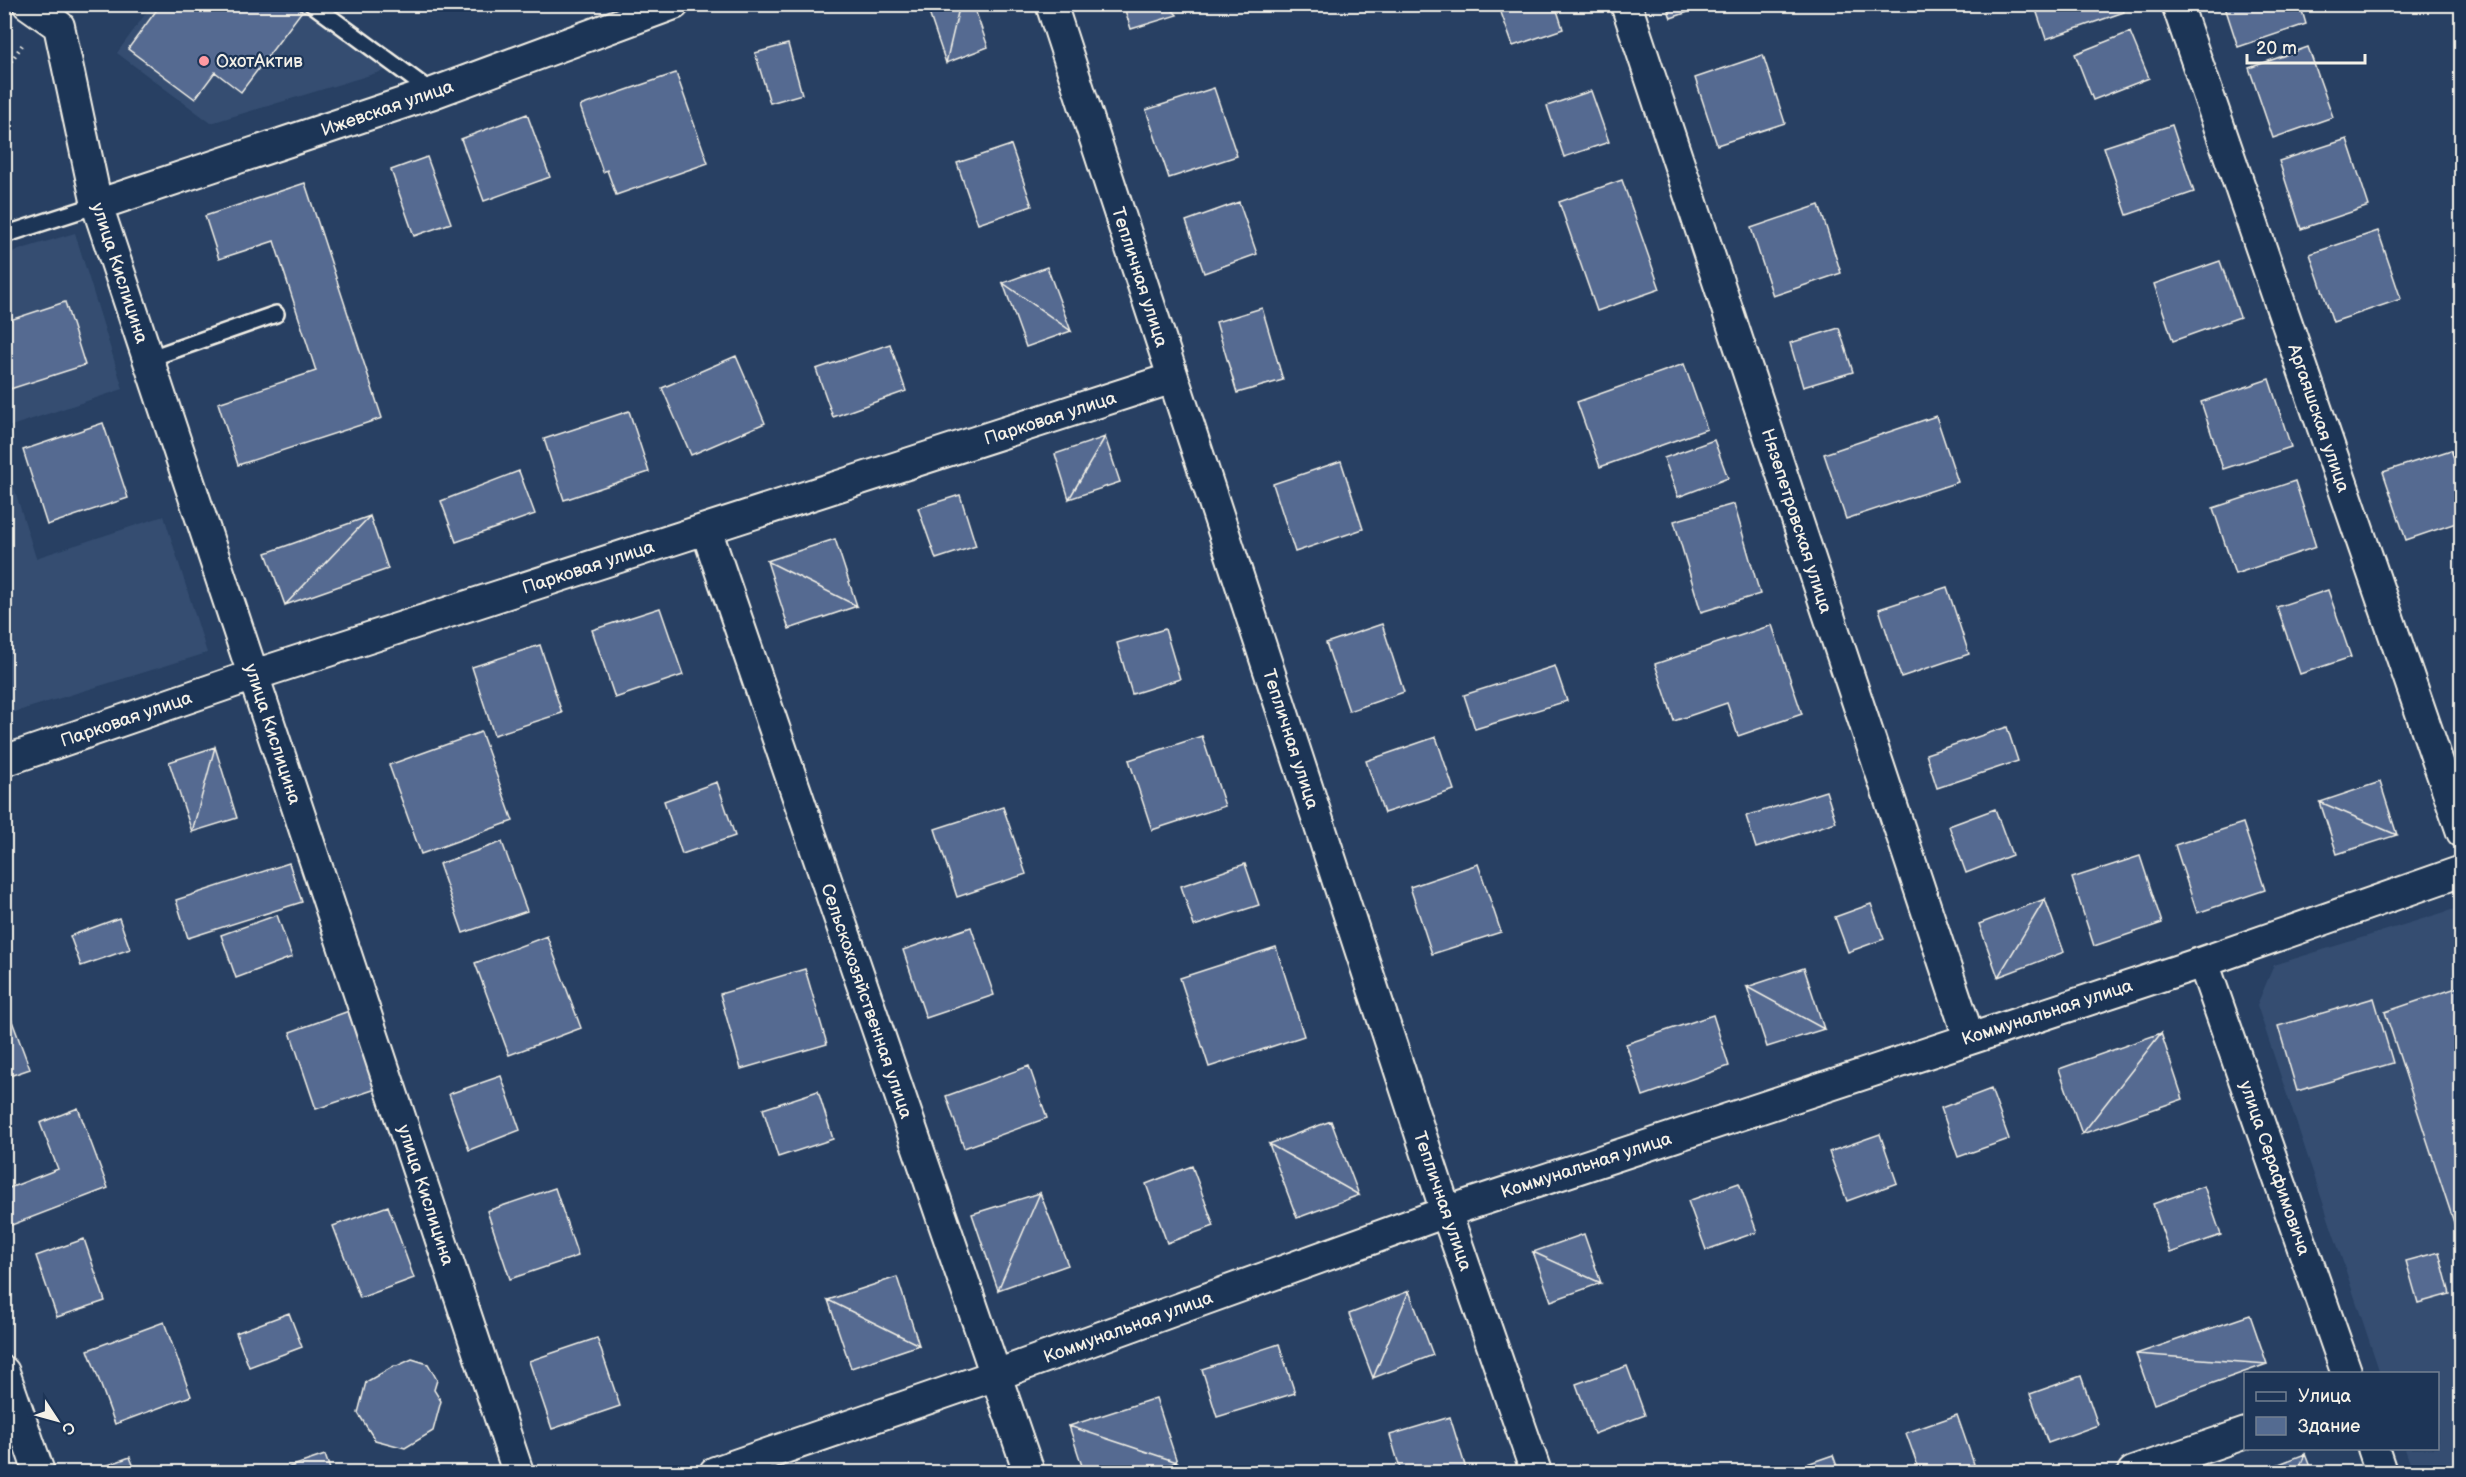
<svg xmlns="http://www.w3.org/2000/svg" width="2466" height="1477" font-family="'Balsamiq Sans',sans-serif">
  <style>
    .built { fill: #354d71 }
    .building { fill: #546b91; stroke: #f4f1e8; stroke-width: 1.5 }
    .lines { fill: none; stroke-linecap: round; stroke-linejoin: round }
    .lane-casing { stroke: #f4f1e8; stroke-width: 20 }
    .street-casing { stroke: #f4f1e8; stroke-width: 34 }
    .path { stroke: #f4f1e8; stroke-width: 4; stroke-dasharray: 1.5 4.5; stroke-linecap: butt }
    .lane { stroke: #1d3557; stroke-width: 15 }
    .street { stroke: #1d3557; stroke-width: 30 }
    .poi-dot { fill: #ff9aa2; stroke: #1d3557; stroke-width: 2 }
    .labels { text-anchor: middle; stroke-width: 4.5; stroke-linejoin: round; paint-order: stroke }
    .poi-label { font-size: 18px; fill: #f4f1e8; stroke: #1d3557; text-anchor: start }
    .street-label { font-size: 18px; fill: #f4f1e8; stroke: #1d3557 }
  </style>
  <rect width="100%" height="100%" fill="#284063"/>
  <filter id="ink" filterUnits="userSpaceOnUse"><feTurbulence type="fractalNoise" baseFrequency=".0167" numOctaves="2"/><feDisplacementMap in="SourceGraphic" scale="12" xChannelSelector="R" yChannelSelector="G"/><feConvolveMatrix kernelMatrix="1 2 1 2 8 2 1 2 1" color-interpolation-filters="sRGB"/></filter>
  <g filter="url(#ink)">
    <path class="built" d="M323,4L403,65L211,123L117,53L152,5Z
      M75,233L123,389L5,428V254Z
      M5,459L36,558L164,516L207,653L5,715Z
      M2461,907V1472H2413L2405,1449L2438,1448V1374L2380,1373L2257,1005L2274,965Z"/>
    <path class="building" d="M161,4H292L302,11L241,92L215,72L195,99L128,49Z
      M926,4H960L946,63Z
      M960,4H973L988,47L946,63Z
      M1123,4H1167L1177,15L1131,29Z
      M1498,4H1555L1563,29L1513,46Z
      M1666,4H1711L1671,18Z
      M2034,4H2121L2124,12L2046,39Z
      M2224,4H2300L2306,24L2238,47Z
      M2130,32L2149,78L2093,100L2075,54Z
      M788,44L802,94L770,103L755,53Z
      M2308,47L2333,117L2273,138L2249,68Z
      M1763,55L1785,123L1717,145L1695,78Z
      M676,73L708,163L616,195L607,170L603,172L580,106Z
      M1214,88L1237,156L1169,178L1146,110Z
      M1591,91L1609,142L1564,157L1547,106Z
      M527,114L550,177L484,201L461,139Z
      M2172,125L2194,192L2127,215L2104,147Z
      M2347,139L2369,206L2301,229L2279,161Z
      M1011,145L1032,206L978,224L957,163Z
      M427,157L451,223L414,236L391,170Z
      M1622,180L1660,289L1597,311L1559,202Z
      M305,183L382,418L238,465L218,403L316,371L274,241L219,259L205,216Z
      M1239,202L1257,254L1204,273L1186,221Z
      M1819,205L1841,273L1773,296L1751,228Z
      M2378,231L2401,299L2333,322L2310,254Z
      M2220,261L2240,317L2173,341L2154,284Z
      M1047,267L1071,331L1003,283Z
      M1003,283L1071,331L1026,347Z
      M65,302L85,365L4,391V322Z
      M1262,308L1283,380L1237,393L1216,322Z
      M2462,317V334L2456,319Z
      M1839,328L1853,372L1803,387L1790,343Z
      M890,344L906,391L833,417L816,369Z
      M736,356L765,423L691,455L662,388Z
      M1684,364L1707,429L1600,467L1577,402Z
      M2269,379L2291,447L2223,469L2201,402Z
      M629,411L649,472L564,500L544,439Z
      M1936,416L1958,482L1846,519L1824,454Z
      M103,423L128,498L47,525L23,450Z
      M1105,437L1120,482L1069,499Z
      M1105,437L1069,499L1055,454Z
      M1714,440L1728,478L1678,497L1664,458Z
      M2451,450L2462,480V521L2406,540L2383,472Z
      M1341,461L1363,529L1295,552L1273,484Z
      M519,471L535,514L456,542L441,501Z
      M2295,481L2316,547L2235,574L2213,508Z
      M960,495L976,546L936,559L918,508Z
      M1734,504L1760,594L1701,612L1674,521Z
      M370,516L388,569L285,605Z
      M370,516L285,605L266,553Z
      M835,539L857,606L767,561Z
      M767,561L857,606L789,629Z
      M1947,587L1969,654L1901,677L1879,609Z
      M2328,590L2351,657L2300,674L2277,607Z
      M660,608L683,675L615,698L592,630Z
      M1382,624L1404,692L1349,711L1326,643Z
      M1772,625L1802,714L1738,736L1727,703L1674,721L1655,664Z
      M1165,629L1180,679L1132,694L1117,643Z
      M540,645L562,713L494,735L472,667Z
      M1555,666L1567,701L1475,729L1464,695Z
      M2007,727L2018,761L1937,788L1926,754Z
      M481,732L513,821L421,854L389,765Z
      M1202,736L1225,806L1152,830L1129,760Z
      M1436,737L1454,790L1384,813L1366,761Z
      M215,747L192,832L169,762Z
      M215,747L237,818L192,832Z
      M717,782L735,836L682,854L664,801Z
      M2380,782L2397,835L2320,802Z
      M1826,791L1836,822L1756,848L1746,816Z
      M2320,802L2397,835L2337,854Z
      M1003,807L1026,874L957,897L935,829Z
      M1995,809L2012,855L1966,873L1949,826Z
      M2243,823L2265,890L2197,913L2175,845Z
      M502,842L527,911L463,933L439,864Z
      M2140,856L2162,923L2094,946L2072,878Z
      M289,863L302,902L188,938L176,900Z
      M1245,864L1259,905L1194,926L1181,886Z
      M1478,864L1501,932L1432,954L1410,887Z
      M2045,899L2064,952L1998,977Z
      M2045,899L1998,977L1979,924Z
      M1871,904L1884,939L1848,952L1835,917Z
      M277,915L292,957L236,978L221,935Z
      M119,918L130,949L81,966L70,936Z
      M971,927L994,995L926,1018L903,950Z
      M547,936L581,1028L509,1055L475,963Z
      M1276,947L1304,1036L1209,1067L1180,978Z
      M1804,968L1824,1029L1747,987Z
      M805,969L827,1044L741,1069L720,994Z
      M2462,986V1247L2385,1012Z
      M1747,987L1824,1029L1767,1047Z
      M2374,998L2393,1063L2297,1091L2278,1026Z
      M349,1011L376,1089L316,1109L290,1032Z
      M9,1013L30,1069L4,1078V1015Z
      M1713,1015L1729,1066L1643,1096L1626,1044Z
      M2161,1033L2082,1134L2059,1069Z
      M2161,1033L2183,1099L2082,1134Z
      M1029,1066L1047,1118L964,1148L946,1096Z
      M501,1076L520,1130L469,1150L449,1094Z
      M1991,1089L2009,1139L1958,1157L1941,1108Z
      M818,1091L833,1139L778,1157L763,1109Z
      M78,1108L108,1188L4,1228V1190L58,1169L40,1123Z
      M1331,1121L1359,1195L1269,1144Z
      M1880,1134L1897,1183L1847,1201L1829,1152Z
      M1269,1144L1359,1195L1297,1218Z
      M1192,1166L1214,1226L1167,1243L1146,1184Z
      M1739,1183L1757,1232L1706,1250L1688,1201Z
      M2204,1186L2221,1235L2170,1253L2153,1204Z
      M555,1188L578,1256L510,1279L487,1211Z
      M1040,1193L998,1290L972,1214Z
      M1040,1193L1068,1265L998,1290Z
      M388,1206L414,1278L360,1298L333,1226Z
      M1584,1234L1601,1283L1533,1252Z
      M84,1239L105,1301L57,1317L36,1256Z
      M1533,1252L1601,1283L1551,1301Z
      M2439,1252L2450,1294L2418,1303L2406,1261Z
      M897,1277L919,1345L828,1300Z
      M1409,1291L1433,1355L1373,1378Z
      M1409,1291L1373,1378L1349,1314Z
      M828,1300L919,1345L851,1368Z
      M289,1313L302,1347L249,1367L236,1333Z
      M2250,1315L2267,1364L2136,1354Z
      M164,1322L191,1396L115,1424L88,1350Z
      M597,1338L620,1406L552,1429L529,1361Z
      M1279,1344L1295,1393L1217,1417L1202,1369Z
      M2136,1354L2267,1364L2154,1404Z
      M412,1359L428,1364L437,1380L434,1390L441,1401L433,1431L405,1448L375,1440L358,1413L366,1382L394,1366H397Z
      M1627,1366L1645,1415L1594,1434L1576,1384Z
      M2081,1376L2098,1425L2048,1443L2030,1394Z
      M1156,1398L1177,1462L1069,1426Z
      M1957,1415L1974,1464L1951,1472H1920L1906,1433Z
      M1450,1417L1467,1472H1401L1390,1435Z
      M1069,1426L1177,1462L1145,1472H1084Z
      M2305,1454L2298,1472H2258Z
      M2305,1454L2312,1472H2298Z
      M325,1455L331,1472H275Z
      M1833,1455L1839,1472H1784Z
      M130,1457L136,1472H89Z"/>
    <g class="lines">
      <defs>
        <path id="lane" d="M312,4L433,93
          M4,235L97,205
          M148,359L276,314"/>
        <path id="street" d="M28,4L59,26L97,205L518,1472
          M1051,4L1446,1212L1536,1472
          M1626,4L1969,1038
          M2177,4L2462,832
          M97,205L433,93L674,4
          M706,529L1029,1472
          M4,761L254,675L1173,378
          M2203,962L2347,1374
          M4,1372L39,1472
          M2373,1448L2381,1472
          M715,1472L996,1375L1446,1212L2203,962L2462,871
          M2133,1472L2246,1433"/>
      </defs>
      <use href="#lane" class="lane-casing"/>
      <use href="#street" class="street-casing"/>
      <path class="path" d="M4,71L23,44"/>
      <use href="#lane" class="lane"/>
      <use href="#street" class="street"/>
    </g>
  </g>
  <circle class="poi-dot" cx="204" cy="61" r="6"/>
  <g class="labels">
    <g class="poi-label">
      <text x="216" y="67">ОхотАктив</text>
    </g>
    <g class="street-label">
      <text transform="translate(387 108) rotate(-19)" y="6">Ижевская улица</text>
      <text transform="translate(120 273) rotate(72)" y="6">улица Кислицина</text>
      <text transform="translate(1140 277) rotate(72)" y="6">Тепличная улица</text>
      <text transform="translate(1050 418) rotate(-18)" y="6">Парковая улица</text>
      <text transform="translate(2319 418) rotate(71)" y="6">Аргаяшская улица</text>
      <text transform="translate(1797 521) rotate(72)" y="6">Нязепетровская улица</text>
      <text transform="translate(588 567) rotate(-18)" y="6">Парковая улица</text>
      <text transform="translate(126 719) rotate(-19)" y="6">Парковая улица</text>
      <text transform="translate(273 734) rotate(72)" y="6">улица Кислицина</text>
      <text transform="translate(1291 739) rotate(72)" y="6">Тепличная улица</text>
      <text transform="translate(867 1001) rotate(71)" y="6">Сельскохозяйственная улица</text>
      <text transform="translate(2047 1012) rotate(-18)" y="6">Коммунальная улица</text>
      <text transform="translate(1586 1165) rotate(-18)" y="6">Коммунальная улица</text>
      <text transform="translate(2275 1168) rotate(71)" y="6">улица Серафимовича</text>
      <text transform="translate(426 1195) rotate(72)" y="6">улица Кислицина</text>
      <text transform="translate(1443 1201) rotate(71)" y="6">Тепличная улица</text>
      <text transform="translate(1128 1327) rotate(-20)" y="6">Коммунальная улица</text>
    </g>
  </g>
  <rect width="2466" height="1477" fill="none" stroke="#1d3557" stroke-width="24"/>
  <rect x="12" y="12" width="2442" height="1453" fill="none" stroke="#f4f1e8" stroke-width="2" filter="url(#ink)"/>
  <rect x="2244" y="1372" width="195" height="78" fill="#1d3557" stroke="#738091" stroke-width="1.5"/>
  <rect x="2256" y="1392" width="30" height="9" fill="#1d3557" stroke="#738091" stroke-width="1.5"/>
  <text x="2298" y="1402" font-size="18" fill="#f4f1e8">Улица</text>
  <rect x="2256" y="1417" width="30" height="18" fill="#546b91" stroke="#738091" stroke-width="1.5"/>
  <text x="2298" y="1432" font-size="18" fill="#f4f1e8">Здание</text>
  <g transform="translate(57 1420) rotate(126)" stroke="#1d3557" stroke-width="4.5" paint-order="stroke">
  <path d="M0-4.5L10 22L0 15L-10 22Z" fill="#f4f1e8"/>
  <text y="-9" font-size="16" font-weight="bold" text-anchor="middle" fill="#f4f1e8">С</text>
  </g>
  <path d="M2247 54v9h118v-9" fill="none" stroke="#f4f1e8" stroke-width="3"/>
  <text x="2256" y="54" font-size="18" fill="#f4f1e8" stroke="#1d3557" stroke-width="4.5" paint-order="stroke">20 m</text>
</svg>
